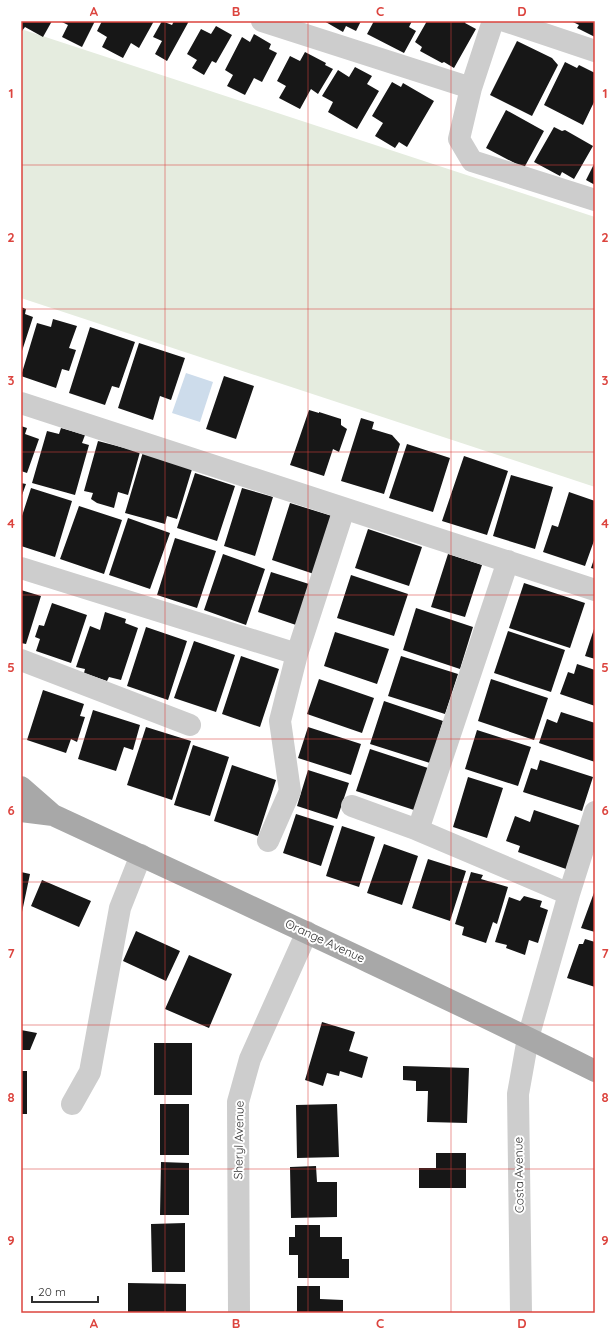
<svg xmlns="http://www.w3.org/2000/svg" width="616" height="1334" font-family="Quicksand,sans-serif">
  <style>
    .green { fill: #e5ecdf }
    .water { fill: #cddceb }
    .building { fill: #171717 }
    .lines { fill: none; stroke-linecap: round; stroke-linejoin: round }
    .minor { stroke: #cdcdcd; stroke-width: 22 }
    .major { stroke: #a8a8a8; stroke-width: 22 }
    .grid { fill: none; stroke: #dc443e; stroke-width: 1; stroke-opacity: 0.55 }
    .labels { text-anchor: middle; stroke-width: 4; stroke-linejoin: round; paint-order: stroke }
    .street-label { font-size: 12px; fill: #303030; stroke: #fff }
    .neatline { fill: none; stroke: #dc443e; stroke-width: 1.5 }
    .grid-label { font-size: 13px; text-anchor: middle; font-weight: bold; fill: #dc443e }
  </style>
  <rect width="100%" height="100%" fill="#fff"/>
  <path class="green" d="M21,29L595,217V487L21,298Z"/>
  <path class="water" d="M186,373L213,382L200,422L172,413Z"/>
  <path class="building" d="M21,21H52L43,37L25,27L22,31H21Z
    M60,21H95L82,47L62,37L68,25Z
    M102,21H154L139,48L131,43L123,58L102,47L107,37L97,31Z
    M162,21L172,25L174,21H189L167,61L155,54L162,41L153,37Z
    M324,21H361L356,31L346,26L343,32Z
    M374,21H412L409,27L416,31L404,53L367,34Z
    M427,21H466L465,23L476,29L454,68L444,62L442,63L420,51L422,47L415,42Z
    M571,21H595V37L577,28L579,25Z
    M216,26L232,35L216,63L212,61L204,75L192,68L197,60L187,54L201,29L211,34Z
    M254,34L271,44L269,49L277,53L262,82L254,78L245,95L227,86L233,75L225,70L242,37L250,42Z
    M517,41L552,58L558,65L532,116L490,95Z
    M305,52L326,63L325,65L333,69L318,94L311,89L300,109L279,98L286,86L277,81L290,56L300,61Z
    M565,62L577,68L579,65L595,73V100L583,125L544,105Z
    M355,67L372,76L367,84L379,91L357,129L328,112L333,102L322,96L338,70L349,77Z
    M392,82L401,87L403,83L434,101L407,147L399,142L395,148L375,136L383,123L372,116Z
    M506,110L544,131L524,168L486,148Z
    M554,127L562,131L565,130L593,146L574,179L562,172L560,176L534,162Z
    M595,162V185L586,180Z
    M21,307L26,309L25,314L33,317L22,351L21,350Z
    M53,319L77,326L69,348L76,350L69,371L62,369L56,388L21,376L37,323L51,327Z
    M90,327L135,342L119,388L112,386L105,405L69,393Z
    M139,343L185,358L171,400L160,396L153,420L118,408Z
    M224,376L254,386L236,439L206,429Z
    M309,410L319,413V412L341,419V425L347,429L339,452L333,449L324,476L290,465Z
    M361,418L374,422L372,429L392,435L400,444L384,494L341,481Z
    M21,426L27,428L25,434L39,439L27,473L21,471Z
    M61,428L85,435L82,443L89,445L75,495L32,483L47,431L59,434Z
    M98,441L140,452L128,495L118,492L114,508L97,503L91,499L93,493L84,491Z
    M407,444L450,458L433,512L389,498Z
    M143,452L193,466L177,519L167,516L165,524L125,513Z
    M464,456L508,471L487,535L442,521Z
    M195,473L235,486L217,541L177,528Z
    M511,475L553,487L535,549L493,536Z
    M21,483L26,484L21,498Z
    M31,488L72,501L55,557L21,546V519Z
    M242,488L273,497L255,556L224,546Z
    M569,492L595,501V538L585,566L543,552L552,525L558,527Z
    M290,503L332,516L314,574L272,560Z
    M79,506L122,520L104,574L60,559Z
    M128,518L170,533L150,589L109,575Z
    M368,529L422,547L409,586L355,568Z
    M175,538L216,551L197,608L157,595Z
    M223,554L265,569L246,625L204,610Z
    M448,554L482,565L465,617L431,607Z
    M595,556V569L591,568Z
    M271,572L309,584L296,625L258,612Z
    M351,575L408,594L394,636L337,618Z
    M524,583L585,603L570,648L509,628Z
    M21,590L41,596L26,644L21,643Z
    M52,603L87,615L71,663L36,651L40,639L35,637L39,625L44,626Z
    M416,608L473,627L460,669L403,650Z
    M105,612L126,619L125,623L138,628L121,680L109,677L107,681L84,673L85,669L76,667L90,626L100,630Z
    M595,626V659L585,656Z
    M146,627L187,641L168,700L127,686Z
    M508,631L565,650L551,692L494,673Z
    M335,632L389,649L377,684L324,666Z
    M194,641L235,655L216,712L174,698Z
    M241,656L279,669L260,727L222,714Z
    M401,656L458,674L445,714L388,696Z
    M577,664L595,670V706L560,694L568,672L574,674Z
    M319,679L374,698L362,733L307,714Z
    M491,679L548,698L534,740L478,721Z
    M43,690L84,704L80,716L85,717L77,742L71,739L66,753L27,740Z
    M384,701L443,721L430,763L370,744Z
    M93,710L140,725L133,750L124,747L116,771L78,759Z
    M561,712L595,723V762L539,743L547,719L557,723Z
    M146,727L191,741L172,800L127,785Z
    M308,727L361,744L351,775L298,758Z
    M477,730L531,747L518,786L465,769Z
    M193,745L229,757L210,816L174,805Z
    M370,749L428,768L414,810L356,791Z
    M540,760L593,777L582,811L523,792L531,768L537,770Z
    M232,765L276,780L258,836L214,821Z
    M308,770L349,783L337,819L297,806Z
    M468,777L503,788L487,838L453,827Z
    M534,810L581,826L566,869L518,852L520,846L506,841L515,816L530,822Z
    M296,814L334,826L321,866L283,853Z
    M342,826L375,837L359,887L326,876Z
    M384,844L418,856L402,905L367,893Z
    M428,859L466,871L450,921L412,908Z
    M21,872L30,874L22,912H21Z
    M471,872L483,875L481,879L508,887L497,924L493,922L486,943L462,935L464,927L455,924Z
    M42,880L91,901L79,927L31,906Z
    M595,890V932L581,928Z
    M524,896L542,901L540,907L548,910L538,943L529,940L525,955L506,948L507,945L495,942L509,897L520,901Z
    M136,931L180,951L166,981L123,961Z
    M585,939L595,942V987L567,978L579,944H583Z
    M189,955L232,974L209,1028L165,1009Z
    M322,1022L355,1032L349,1051L368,1057L362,1078L340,1071L339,1076L327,1073L323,1086L305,1080Z
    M21,1030L37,1033L30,1050H21Z
    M154,1043H192V1095H154Z
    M403,1066L469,1068L467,1123L427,1122L428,1091H416V1081L403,1080Z
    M21,1071H27V1114H21Z
    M160,1104H189V1155H160Z
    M337,1104L339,1157L297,1158L296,1105Z
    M436,1153H466V1188H419V1168H436Z
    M161,1162L189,1163V1215H160Z
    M316,1166L317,1182H337V1217L291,1218L290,1167Z
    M185,1223V1272H152L151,1224Z
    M295,1225H320V1237H342V1259H349V1278H298V1255H289V1237H295Z
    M128,1283L186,1284V1313H128Z
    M297,1286H320V1299L343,1300V1313H297Z"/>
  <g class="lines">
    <path class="minor" d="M262,21L471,88
      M493,21L471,88L459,139L472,161L595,200
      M505,21L595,51
      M21,403L595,590
      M21,568L297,654
      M21,660L190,725
      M352,806L418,830L569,894
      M418,830L508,561
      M268,841L290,791L280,721L297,654L344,509
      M72,1104L90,1072L120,908L141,855
      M239,1313L238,1102L250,1059L307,932
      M521,1313L518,1094L528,1038L569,894L595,812"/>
    <path class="major" d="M21,787L53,815C234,899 416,982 595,1071
      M21,811L53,815"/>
  </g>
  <path class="grid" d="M165,21V1313M308,21V1313M451,21V1313M21,165H595M21,309H595M21,452H595M21,595H595M21,739H595M21,882H595M21,1025H595M21,1169H595"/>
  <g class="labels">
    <g class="street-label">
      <text transform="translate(325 941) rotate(25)" y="4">Orange Avenue</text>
      <text transform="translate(239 1140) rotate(-89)" y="4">Sheryl Avenue</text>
      <text transform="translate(519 1175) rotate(-91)" y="4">Costa Avenue</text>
    </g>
  </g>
  <rect width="616" height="1334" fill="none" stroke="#ffffff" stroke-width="44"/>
  <path d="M32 1296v6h66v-6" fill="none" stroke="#303030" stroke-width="2"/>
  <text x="38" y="1296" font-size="12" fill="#303030" stroke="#ffffff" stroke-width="3" paint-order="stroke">20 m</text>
  <rect x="22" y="22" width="572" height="1290" class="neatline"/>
  <g class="grid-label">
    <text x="94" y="16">A</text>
    <text x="236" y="16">B</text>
    <text x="380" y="16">C</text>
    <text x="522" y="16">D</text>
    <text x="11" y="98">1</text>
    <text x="605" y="98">1</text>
    <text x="11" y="242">2</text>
    <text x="605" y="242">2</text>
    <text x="11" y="385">3</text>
    <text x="605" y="385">3</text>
    <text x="11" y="528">4</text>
    <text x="605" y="528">4</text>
    <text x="11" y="672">5</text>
    <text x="605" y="672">5</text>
    <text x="11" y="815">6</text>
    <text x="605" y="815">6</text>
    <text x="11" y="958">7</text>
    <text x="605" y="958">7</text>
    <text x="11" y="1102">8</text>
    <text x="605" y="1102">8</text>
    <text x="11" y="1245">9</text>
    <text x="605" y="1245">9</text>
    <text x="94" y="1328">A</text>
    <text x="236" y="1328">B</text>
    <text x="380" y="1328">C</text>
    <text x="522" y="1328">D</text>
  </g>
</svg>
